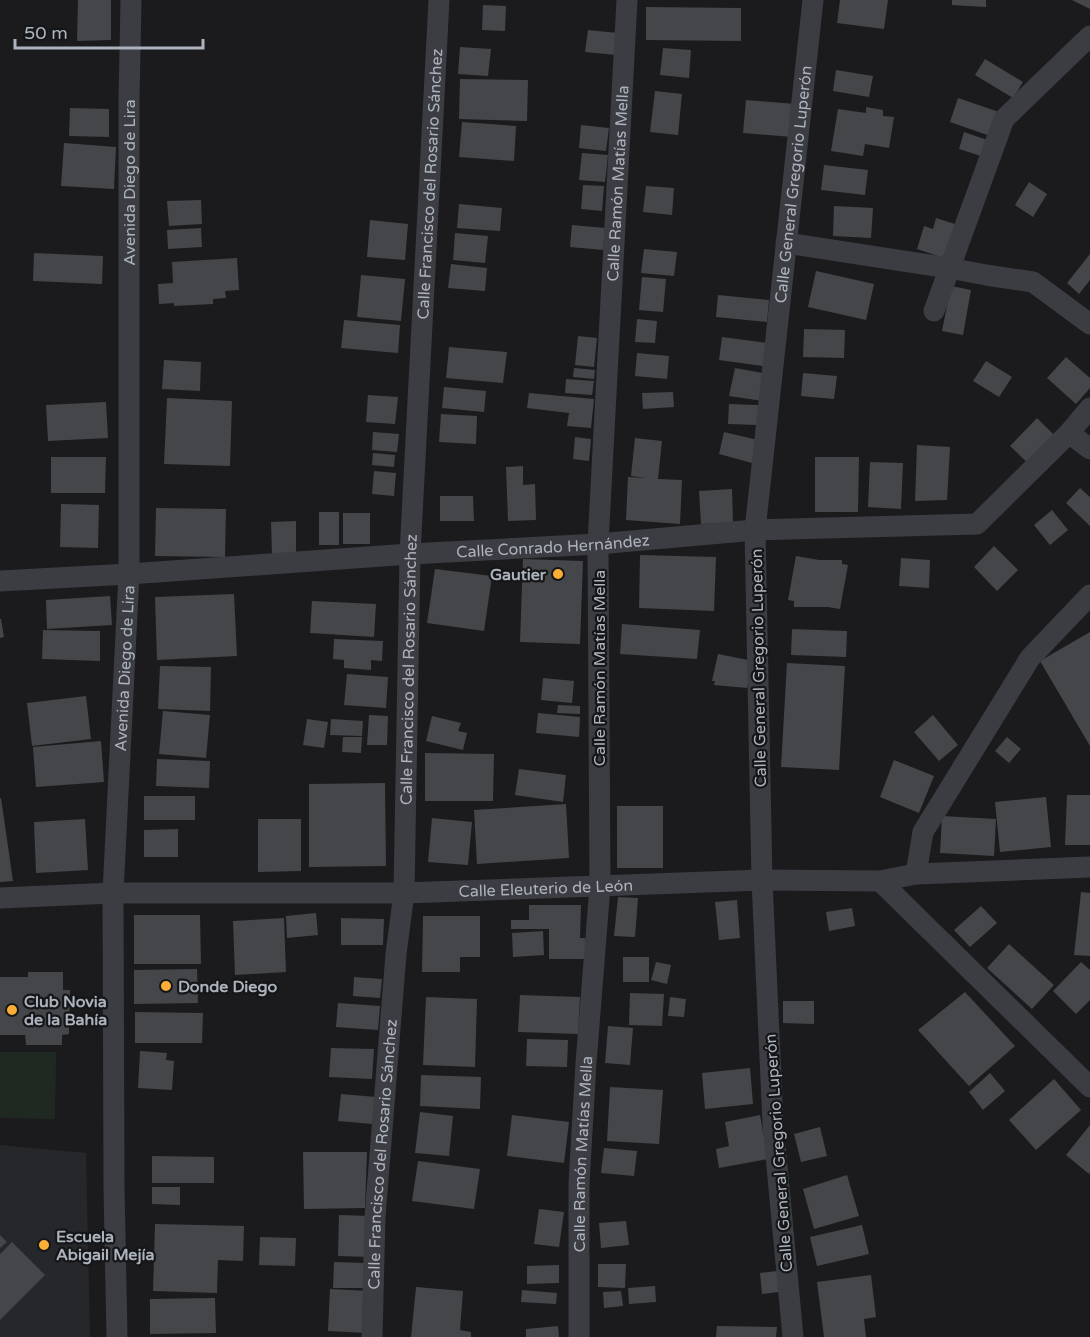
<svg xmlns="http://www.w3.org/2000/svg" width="1090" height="1337" font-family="'Varela Round',sans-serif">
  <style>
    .built { fill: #26272a }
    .green { fill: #202921 }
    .building { fill: #45464a }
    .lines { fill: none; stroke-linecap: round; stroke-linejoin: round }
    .street { stroke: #3b3d42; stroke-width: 21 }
    .poi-dot { fill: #faae36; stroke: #151618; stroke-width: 2 }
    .labels { text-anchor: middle; stroke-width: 4.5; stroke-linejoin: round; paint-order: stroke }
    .street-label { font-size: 16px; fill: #adb3bd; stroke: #151618 }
    .poi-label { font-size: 16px; font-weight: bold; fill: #adb3bd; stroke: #151618; text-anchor: start }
  </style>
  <rect width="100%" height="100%" fill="#1b1b1d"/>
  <path class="built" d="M0,1145L86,1153L90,1337H0Z"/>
  <path class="green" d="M0,1052H56L55,1119L0,1118Z"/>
  <path class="building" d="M78,0H111V40L77,41Z
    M840,0H888L884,29L837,23Z
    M952,0H986V7L952,5Z
    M1072,0H1090V9Z
    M483,5L506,6L505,31L482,30Z
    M646,7L741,8V41L646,40Z
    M588,30L618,33L616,55L585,52Z
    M460,47L491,49L488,76L458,74Z
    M663,48L691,50L689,78L660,75Z
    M985,59L1023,82L1013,98L975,75Z
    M836,70L873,76L869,97L833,91Z
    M460,79L528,80L527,121L459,119Z
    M655,91L682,94L678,135L650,132Z
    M958,98L1002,113L993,137L950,122Z
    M746,100L795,104L792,137L743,133Z
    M866,107L883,110V116L894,117L889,148L865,144L863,156L831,151L838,109L866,113Z
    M70,108L109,109V137L69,136Z
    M462,122L516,126L514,161L459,157Z
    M581,125L609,128L606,151L579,148Z
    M964,132L987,140L981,156L959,149Z
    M64,143L116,147L114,189L61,186Z
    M582,153L608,155L605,182L579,180Z
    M824,165L868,170L865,195L821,190Z
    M1029,182L1047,194L1033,217L1015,205Z
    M583,185L604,186L602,211L581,209Z
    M646,186L674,188L672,215L643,212Z
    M201,200L202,224L169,226L167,201Z
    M459,204L502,208L500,231L457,228Z
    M834,206L873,208L871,238L833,236Z
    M936,218L958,225L947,259L917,249L924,226L933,229Z
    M370,220L408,224L405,260L367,257Z
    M572,225L605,228L603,250L570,247Z
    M201,228L202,247L168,249L167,230Z
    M455,233L488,236L485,263L453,260Z
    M644,249L677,252L674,276L641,273Z
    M34,253L103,256L102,284L33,281Z
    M1090,254V280L1079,294L1067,283Z
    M237,258L239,290L225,291L226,298L213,299V304L174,306V303L159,304L158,284L173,283L172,262Z
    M451,264L487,268L485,291L448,288Z
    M816,271L874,284L866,320L808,307Z
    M361,275L405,279L401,321L357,317Z
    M642,277L666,279L663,312L639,310Z
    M951,286L971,290L963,335L942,331Z
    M718,295L769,300L767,322L716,317Z
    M637,319L657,321L655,343L635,342Z
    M344,320L400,325L398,353L341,348Z
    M804,329L845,330L844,358L803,357Z
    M578,336L597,338L594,367L575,365Z
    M722,337L767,343L763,366L719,360Z
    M449,347L507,352L503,383L446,378Z
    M637,353L669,356L667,379L635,376Z
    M1066,357L1090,378V388L1076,404L1047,378Z
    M164,360L201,362L200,391L162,389Z
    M986,361L1012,377L999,397L973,381Z
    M574,368L595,370L594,379L573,377Z
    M735,368L768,374L763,401L729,396Z
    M803,373L837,376L834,399L801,396Z
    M566,379L594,381L592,395L565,393Z
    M444,387L486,391L484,412L442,408Z
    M673,392L674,407L643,409L642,393Z
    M529,393L594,399L591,428L567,426L569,413L527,408Z
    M368,395L398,397L395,424L366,422Z
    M167,398L232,401L230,466L164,464Z
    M106,402L108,438L48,441L46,405Z
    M729,404L758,405V425L728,424Z
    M441,414L477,416L476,444L439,442Z
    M1037,418L1057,438L1031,466L1010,446Z
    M373,432L399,434L397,452L372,450Z
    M724,432L758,440L752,463L719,454Z
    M575,437L591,439L589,461L573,459Z
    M635,438L662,441L658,479L682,480L680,524L626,520L628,477L647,478L631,476Z
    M917,445L950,447L947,500L915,501Z
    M373,453L395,455L394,467L372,465Z
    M51,457H106L105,493H51Z
    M815,457H859L858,512H815Z
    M870,462L903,463L901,509L868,507Z
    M523,466V485L535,484L536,520L508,521L506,467Z
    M374,471L396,473L394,496L372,494Z
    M1080,488L1090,497V526L1066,503Z
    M732,489L733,523L701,524L699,491Z
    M440,496H473L474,521H440Z
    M61,504L99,505L98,548L60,547Z
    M156,508L226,509L225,557L155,556Z
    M1052,510L1068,530L1050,545L1034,525Z
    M319,512H339V545H319Z
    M343,513H370V544H343Z
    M296,521V554L272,555L271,522Z
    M994,546L1018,570L997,591L974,567Z
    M640,555L716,557L714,611L639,608Z
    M796,556L819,560H842V564L848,565L840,609L828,607H794V601L788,600Z
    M901,558L930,560L929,588L899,586Z
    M523,559L583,561L580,644L520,642Z
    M435,569L492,576L484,631L427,623Z
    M234,594L237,656L157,660L155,597Z
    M110,596L112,625L47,629L46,600Z
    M312,601L376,604L374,637L310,633Z
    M0,619H1L4,637L0,638Z
    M622,624L700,630L697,659L620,654Z
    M792,629L847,631L846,657L791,655Z
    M43,630L100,631V661L42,659Z
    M1090,632V746L1040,661Z
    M334,639L383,641L382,661L371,660V670L344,668V660L333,659Z
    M718,654L753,661L747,688L714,685L715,681H712Z
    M787,663L845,666L839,770L781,767Z
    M160,666L211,667L210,711L158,709Z
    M347,674L388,677L386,708L344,705Z
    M543,678L574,681L572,703L541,700Z
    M86,696L91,739L32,746L27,703Z
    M558,705L580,706V714L557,713Z
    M163,711L210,715L206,758L159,754Z
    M538,713L580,717L579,737L536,733Z
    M369,715L388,716L387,745H367Z
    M933,715L958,745L939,761L914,732Z
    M432,716L461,723L458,731L467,733L463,750L426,741Z
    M307,719L328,722L324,748L303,745Z
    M331,719L363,721L362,736L330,735Z
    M343,737H362L361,753L342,752Z
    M1007,737L1021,749L1009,763L995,751Z
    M101,741L104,782L36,787L33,747Z
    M425,753L494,754L493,801H425Z
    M157,759L210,761L209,788L156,786Z
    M894,760L934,776L919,813L880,797Z
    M519,769L566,775L563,802L515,795Z
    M385,783L386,866L309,867V784Z
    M1067,795H1090V845H1065Z
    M144,796H195V820H144Z
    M1046,797L1051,847L1000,852L995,802Z
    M0,798H1L13,881L0,882Z
    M566,804L569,858L477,864L474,810Z
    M617,806H663V868H617Z
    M942,816L996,819L994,856L940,853Z
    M432,818L472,822L468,865L428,862Z
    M85,819L88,870L36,873L34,822Z
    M258,819H301V871L258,872Z
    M178,829V857H144V830Z
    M1081,892L1090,893V956L1074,955Z
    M618,897L638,898L635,937L614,936Z
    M737,900L740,938L719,940L715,902Z
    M529,905H581L580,938H585V959H549V929H511V920H529Z
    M981,906L997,923L970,947L954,930Z
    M852,908L855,926L829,931L826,912Z
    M316,913L318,935L287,938L286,916Z
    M134,915H200L201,964H134Z
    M423,916H480V957H460V972H422Z
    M284,918L286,972L235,975L233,921Z
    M341,918L384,919L383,945H341Z
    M543,931L544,955L513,957L512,933Z
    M1009,944L1054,985L1032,1009L987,968Z
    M623,957H649V982H623Z
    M656,962L671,965L667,984L651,980Z
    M1081,962L1090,970V1000L1076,1014L1053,991Z
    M197,969L198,1003L134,1004V970Z
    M28,972H63V990H70L69,1034L62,1035V1045H26L25,1035H0V977H28Z
    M354,977L382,979L380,998L353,996Z
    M965,992L1015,1046L969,1086L918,1030Z
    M630,993L664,994L662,1026L629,1025Z
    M520,995L580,997L578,1034L518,1032Z
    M426,997L477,999L475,1067L423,1065Z
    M670,997L686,999L684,1017L668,1016Z
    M783,1001H814V1024L783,1023Z
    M338,1003L380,1006L378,1030L336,1027Z
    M135,1012L203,1013L202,1043H135Z
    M608,1026L633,1028L630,1065L605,1063Z
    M527,1039L568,1040L567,1067L526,1066Z
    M331,1048L374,1049L372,1079L329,1077Z
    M140,1051L167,1053L166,1060L174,1061L172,1090L138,1088Z
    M750,1068L753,1104L705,1109L702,1073Z
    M990,1073L1005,1091L983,1110L969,1092Z
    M421,1075L481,1077L480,1109L420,1106Z
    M1054,1079L1081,1110L1036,1150L1009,1120Z
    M610,1087L663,1090L659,1144L607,1141Z
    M341,1094L376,1097L373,1124L338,1121Z
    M420,1112L453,1116L449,1156L415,1153Z
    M512,1115L569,1122L564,1163L507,1156Z
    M760,1115L768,1159L719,1168L716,1149L729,1146L725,1122Z
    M1090,1125V1172L1089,1174L1066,1155Z
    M820,1127L827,1156L801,1162L794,1134Z
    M604,1148L637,1151L634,1176L601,1173Z
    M303,1152H367L365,1208L304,1209Z
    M152,1156L214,1157V1183H152Z
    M418,1161L480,1169L474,1209L412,1201Z
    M847,1175L859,1216L814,1229L803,1189Z
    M152,1187H180V1205L152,1204Z
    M539,1209L564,1212L559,1247L534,1244Z
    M339,1215L370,1216L369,1257L338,1256Z
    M626,1221L629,1245L601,1248L599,1223Z
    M155,1224L244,1226L243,1261L218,1260L217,1293L153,1291Z
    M862,1225L869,1254L817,1266L810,1237Z
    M0,1235L7,1242L0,1248Z
    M260,1237L296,1238L295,1266L259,1265Z
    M12,1242L45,1275L0,1320V1254Z
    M334,1262L367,1263L366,1288H333Z
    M598,1264H626L625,1288L598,1287Z
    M559,1265V1283L527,1284V1266Z
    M777,1271L779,1292L762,1294L760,1273Z
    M871,1275L876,1317L864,1319L866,1337H824L817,1282Z
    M655,1286L656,1302L629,1304L628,1288Z
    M416,1287L463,1291L460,1330L471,1332V1337H411Z
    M330,1289L369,1291L367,1333L328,1331Z
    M522,1290L557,1293L556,1304L521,1302Z
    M621,1291L623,1306L604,1308L603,1292Z
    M215,1298L216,1333L150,1334V1299Z
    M558,1326L559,1337H526V1329Z
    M717,1326L777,1327L776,1337H716Z"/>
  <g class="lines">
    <g class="street">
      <path d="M786,243L949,268L986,275L1033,282L1090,324"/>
      <path d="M934,311L1004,119L1090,36"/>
      <path d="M1069,433L1090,449"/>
      <path id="s1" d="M0,581L129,574L410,554L598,544L755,530L977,524L1069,433L1090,408"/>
      <path d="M916,874L923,832L1030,658L1090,595"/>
      <path d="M880,881L1090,1087"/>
      <path id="s2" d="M0,898L113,893H404L762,880L880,881L916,874L1090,867"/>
      <path id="s3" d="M117,1337L114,1187L113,893L129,574V100L131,0"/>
      <path id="s4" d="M372,1337L375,1217L396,954L404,893L410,554L439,0"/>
      <path id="s5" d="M579,1337V1183L586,1063L600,886L598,544L627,0"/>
      <path id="s6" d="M793,1337L773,1124L762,880L755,530L813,0"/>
    </g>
  </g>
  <g class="poi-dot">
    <circle cx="558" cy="574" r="6"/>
    <circle cx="166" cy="986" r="6"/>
    <circle cx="12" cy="1010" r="6"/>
    <circle cx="44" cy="1245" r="6"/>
  </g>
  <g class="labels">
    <g class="street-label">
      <text dy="6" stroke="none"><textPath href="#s3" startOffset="1155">Avenida Diego de Lira</textPath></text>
      <text dy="6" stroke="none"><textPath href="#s4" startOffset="1155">Calle Francisco del Rosario Sánchez</textPath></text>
      <text dy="6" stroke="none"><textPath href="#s5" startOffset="1155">Calle Ramón Matías Mella</textPath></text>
      <text dy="6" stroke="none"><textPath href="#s6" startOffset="1156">Calle General Gregorio Luperón</textPath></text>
      <text dy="6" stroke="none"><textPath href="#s1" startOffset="554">Calle Conrado Hernández</textPath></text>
      <text transform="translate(599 668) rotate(-90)" y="6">Calle Ramón Matías Mella</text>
      <text transform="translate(758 668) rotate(-91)" y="6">Calle General Gregorio Luperón</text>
      <text dy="6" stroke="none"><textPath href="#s3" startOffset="669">Avenida Diego de Lira</textPath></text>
      <text dy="6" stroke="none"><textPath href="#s4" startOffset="669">Calle Francisco del Rosario Sánchez</textPath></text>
      <text dy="6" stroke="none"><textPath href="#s2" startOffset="546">Calle Eleuterio de León</textPath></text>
      <text transform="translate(778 1153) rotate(-94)" y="6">Calle General Gregorio Luperón</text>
      <text dy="6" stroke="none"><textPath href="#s4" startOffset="183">Calle Francisco del Rosario Sánchez</textPath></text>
      <text dy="6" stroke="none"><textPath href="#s5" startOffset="183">Calle Ramón Matías Mella</textPath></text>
    </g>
    <g class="poi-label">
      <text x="546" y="580" text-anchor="end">Gautier</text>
      <text x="178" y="992">Donde Diego</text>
      <text x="24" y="1007">Club Novia<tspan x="24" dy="18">de la Bahía</tspan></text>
      <text x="56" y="1242">Escuela<tspan x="56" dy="18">Abigail Mejía</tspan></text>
    </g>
  </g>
  <path d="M15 39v9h188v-9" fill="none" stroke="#adb3bd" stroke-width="3"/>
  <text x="24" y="39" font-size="18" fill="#adb3bd" stroke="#151618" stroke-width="4.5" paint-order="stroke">50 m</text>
</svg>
